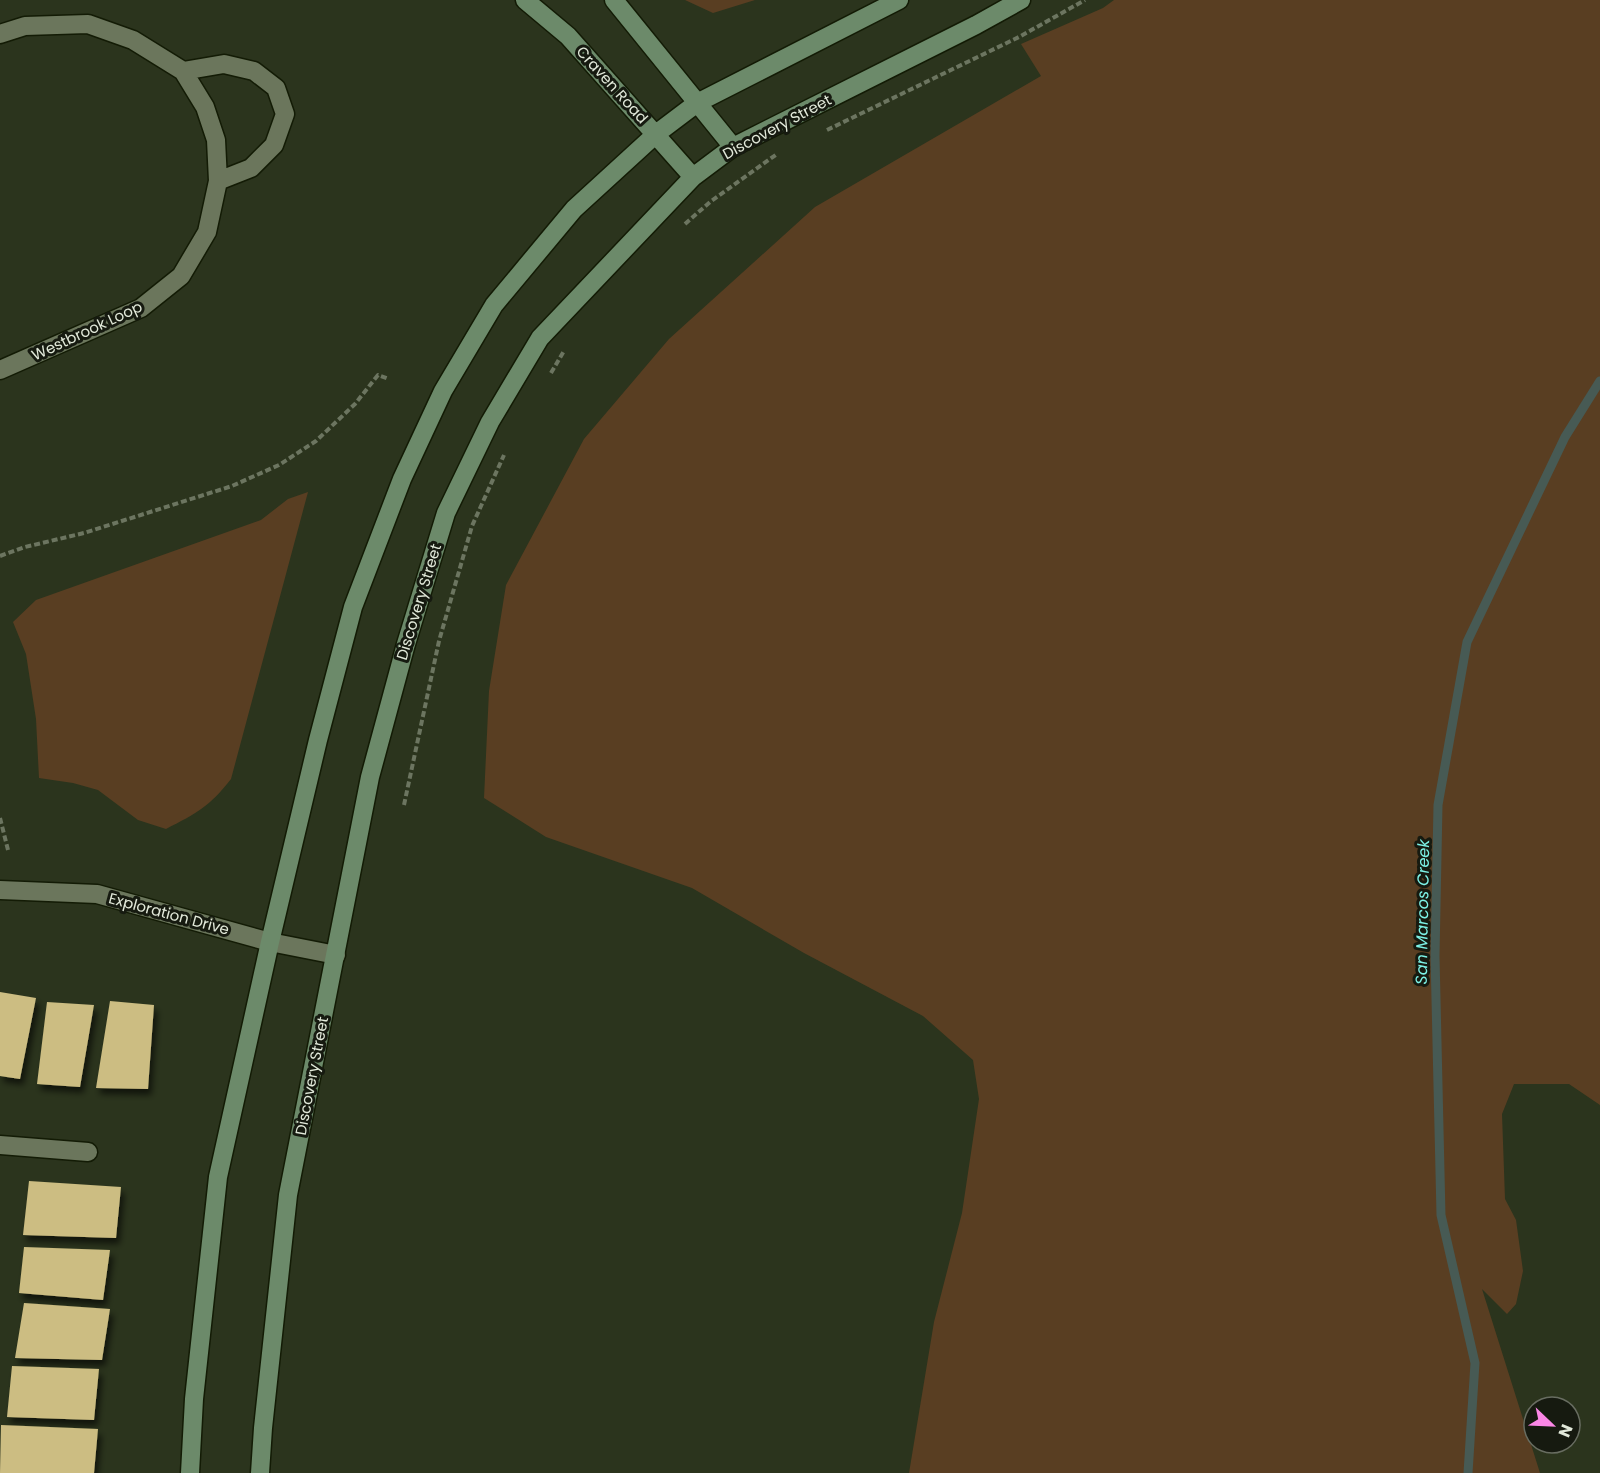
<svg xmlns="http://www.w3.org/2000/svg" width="1600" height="1473" font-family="Poppins,sans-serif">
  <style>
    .green { fill: #593e22 }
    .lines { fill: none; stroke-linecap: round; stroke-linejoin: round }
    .stream { stroke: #475a54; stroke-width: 9 }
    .building { fill: #ccbd82; filter: url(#shadow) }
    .street-casing { stroke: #131b05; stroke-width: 21 }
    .secondary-casing { stroke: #131b05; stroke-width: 21 }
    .path { stroke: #6c7560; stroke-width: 4; stroke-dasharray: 6 3; stroke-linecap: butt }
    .street { stroke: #6b765c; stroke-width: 18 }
    .secondary { stroke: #6c8a6a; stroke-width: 18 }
    .labels { text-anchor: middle; stroke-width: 6; stroke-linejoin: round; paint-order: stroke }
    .street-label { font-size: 15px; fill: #e2e9da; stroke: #161a10 }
    .water-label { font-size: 16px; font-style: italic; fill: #7df2e6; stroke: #161a10 }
  </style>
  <defs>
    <filter id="shadow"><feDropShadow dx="3.5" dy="6" stdDeviation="3" flood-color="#0009"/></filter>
  </defs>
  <rect width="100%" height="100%" fill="#2b341d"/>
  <path class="green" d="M685,0H755L713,13Z
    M1114,0H1600V1105L1569,1084H1514L1502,1114L1505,1199L1516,1220L1523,1271L1516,1304L1507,1314L1482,1289L1540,1473H909L934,1322L962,1213L979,1099L973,1060L923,1016L804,953L692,888L546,837L484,798L489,691L506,585L584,439L669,339L815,207L1041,76L1021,44L1103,8Z
    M308,492L231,779C209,807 197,813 166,829L138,820L98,790L73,783L39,778L36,719L26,654L13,622L36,600L261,520L288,499Z"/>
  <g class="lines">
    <path class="stream" d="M1468,1473L1475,1363L1441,1215L1435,956L1438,805L1467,642L1565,437L1600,381"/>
  </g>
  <path class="building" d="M0,992L36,998L20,1079L0,1076Z
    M110,1001L154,1005L148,1089L96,1088Z
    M47,1002L94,1005L80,1087L37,1084Z
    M29,1181L121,1187L116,1238L23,1235Z
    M24,1247L110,1250L103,1300L19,1293Z
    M24,1303L110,1309L102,1360L15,1358Z
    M12,1366L99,1369L94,1420L7,1417Z
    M1,1425L98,1429L94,1473H0Z"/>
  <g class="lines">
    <defs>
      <path id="street" d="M0,34L25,26L88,24L133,40L183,71L205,107L216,140L218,181L207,232L181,276L141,308L0,370
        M183,71L224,64L254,71L276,88L285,114L274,145L251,168L218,181
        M0,890L97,894L270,942L336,955
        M0,1145L88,1152"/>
      <path id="secondary" d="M525,0L568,36L693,177
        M614,0L733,147
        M190,1473L194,1399L218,1177L270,942L318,740L353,607L402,479L443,391L494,305L574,209L656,134L697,103L899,0
        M260,1473L263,1428L288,1195L370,777L406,644L446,513L490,422L540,338L693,177L733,147L976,25L1021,0"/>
    </defs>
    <use href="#street" class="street-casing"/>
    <use href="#secondary" class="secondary-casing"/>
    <path class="path" d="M827,130L1019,37L1085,0
      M685,224L710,202L777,154
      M551,373L564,351
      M0,556L25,547L84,533L232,486L279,465L316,441L355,404L378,375L389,379
      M404,805L439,641L472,526L504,455
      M0,818L8,850"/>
    <use href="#street" class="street"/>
    <use href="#secondary" class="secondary"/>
  </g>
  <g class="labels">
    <g class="street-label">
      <text transform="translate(612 85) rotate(48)" y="5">Craven Road</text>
      <text transform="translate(777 127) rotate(-28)" y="5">Discovery Street</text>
      <text transform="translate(87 331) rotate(-25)" y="5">Westbrook Loop</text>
      <text transform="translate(419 602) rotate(-73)" y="5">Discovery Street</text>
      <text transform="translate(169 914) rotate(15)" y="5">Exploration Drive</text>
      <text transform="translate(312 1076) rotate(-79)" y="5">Discovery Street</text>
    </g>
    <g class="water-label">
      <text transform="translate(1422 912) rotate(-89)" y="6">San Marcos Creek</text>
    </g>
  </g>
  <g transform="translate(1552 1425) rotate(113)"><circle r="28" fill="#161a10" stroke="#686d61" stroke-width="1.5"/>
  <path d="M0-4.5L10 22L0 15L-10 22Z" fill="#fb87e6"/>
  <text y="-9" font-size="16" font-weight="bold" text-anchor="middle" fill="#e2e9da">N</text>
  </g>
</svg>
